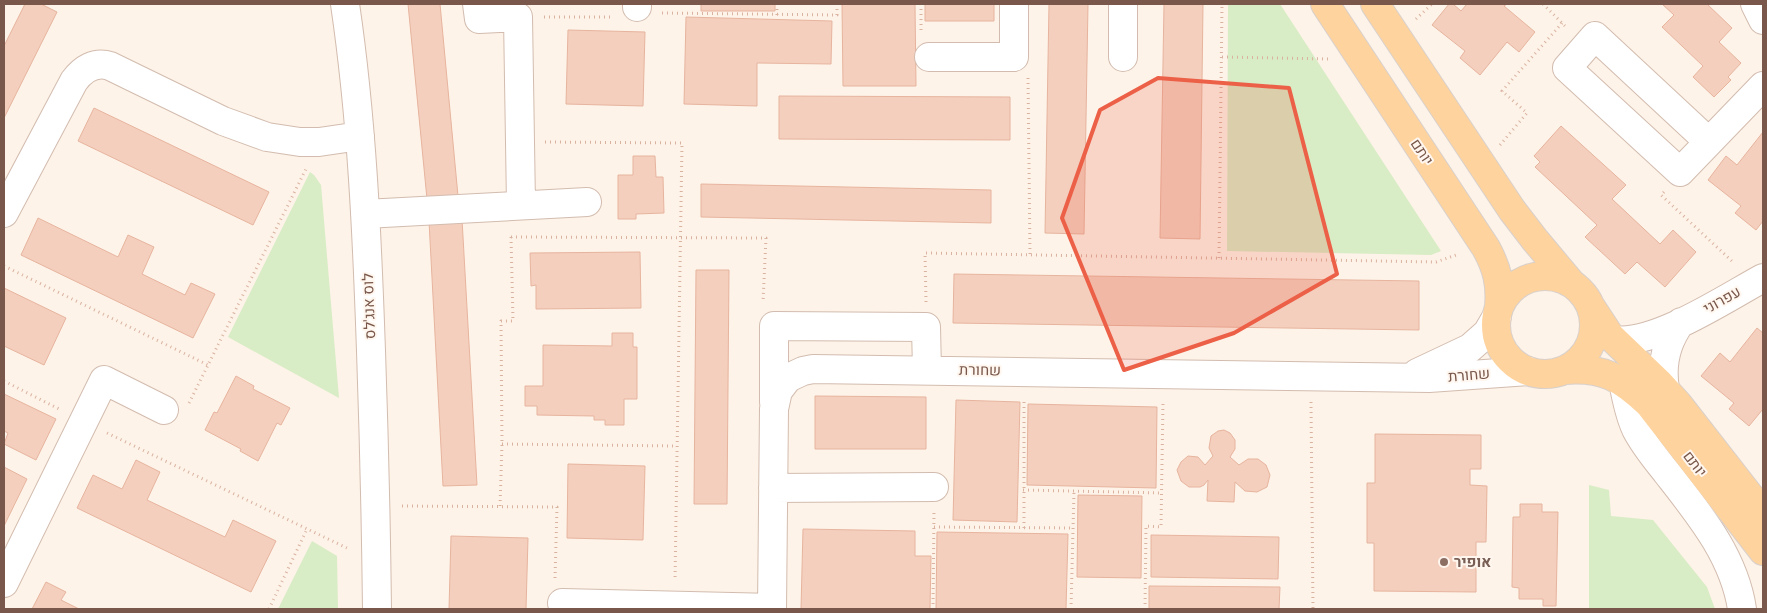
<svg xmlns="http://www.w3.org/2000/svg" width="1767" height="613" font-family="Roboto,Heebo,sans-serif">
  <style>
    .green { fill: #d8ecc5 }
    .building { fill: #f4cfbe; stroke: #e7b49e }
    .lines { fill: none; stroke-linecap: round; stroke-linejoin: round }
    .minor-casing { stroke: #d3bcaf; stroke-width: 30 }
    .major-casing { stroke: #d9d0cc; stroke-width: 30 }
    .path { stroke: #dab2a0; stroke-width: 3; stroke-dasharray: 1 4; stroke-linecap: butt }
    .minor { stroke: #fff; stroke-width: 28 }
    .major { stroke: #fed39e; stroke-width: 28 }
    .marked { fill: #ec6048; fill-opacity: 0.2; stroke: #ec6048; stroke-width: 4; stroke-linejoin: round }
    .education-dot { fill: #8d6e63; stroke: #fff7ef; stroke-width: 2 }
    .labels { text-anchor: middle; stroke-width: 4; stroke-linejoin: round; paint-order: stroke }
    .street-label { font-size: 15px; fill: #79574a; stroke: #fff7ef }
    .education-label { font-size: 15px; font-weight: bold; fill: #785e54; stroke: #fff7ef; text-anchor: start }
  </style>
  <rect width="100%" height="100%" fill="#fdf3e8"/>
  <path class="green" d="M1228,4H1280L1441,251L1431,255L1227,251Z
    M310,172L314,175L321,185L339,398L228,337Z
    M1589,485L1609,490L1611,516L1653,520L1707,587L1715,609H1589Z
    M312,541L337,556L338,609H278Z"/>
  <path class="building" d="M25,4H41L57,12L4,118V46Z
    M408,4H440L458,196L427,199Z
    M701,4H775V11H701Z
    M842,4H915L916,86H843Z
    M925,4H994V21H925Z
    M1049,4H1088L1084,234L1045,233Z
    M1164,4H1203L1200,239L1160,238Z
    M1449,4H1453L1461,11L1467,4H1507L1504,6L1535,32L1519,52L1507,42L1480,75L1460,58L1465,51L1432,25Z
    M1662,4H1707L1732,28L1719,42L1741,63L1728,77L1731,80L1714,97L1693,77L1703,66L1662,27L1674,15Z
    M686,17L832,21L831,64L757,63V106L684,104Z
    M568,30L645,32L643,106L566,104Z
    M779,96L1010,97V140L779,139Z
    M94,108L269,192L253,225L78,141Z
    M1561,126L1626,185L1612,199L1660,244L1673,230L1696,252L1665,287L1637,262L1625,274L1585,237L1597,225L1535,167L1540,162L1534,156Z
    M1763,132V221L1756,230L1735,213L1741,206L1708,180L1726,156L1737,165Z
    M633,156H655L656,177H663L664,213L636,214V219H618V175H633Z
    M701,184L991,190V223L701,217Z
    M38,218L118,257L128,235L154,247L142,274L185,295L191,283L215,294L193,338L21,255Z
    M462,219L477,485L443,486L429,221Z
    M640,252L641,308L536,309V285L531,286L530,253Z
    M696,270H729L727,504H694Z
    M954,274L1419,281V330L953,323Z
    M4,288L66,318L44,365L4,346Z
    M1757,328L1763,333V409L1749,426L1729,409L1734,403L1701,376L1720,353L1730,362Z
    M612,333H633V347H637V399H624V425H605V420H594V416L537,415V406H525V386H543V345L612,346Z
    M236,376L254,386L253,389L290,408L281,425L277,423L258,461L240,451L241,449L205,430L214,412L217,413Z
    M4,394L56,419L36,460L4,444L8,433L4,431Z
    M815,396L926,397V449H815Z
    M956,400L1020,402L1017,522L953,520Z
    M1028,404L1157,407L1156,488L1027,485Z
    M1224,430L1230,433L1235,440V449L1230,457L1239,465L1248,459H1258L1266,465L1270,475L1267,487L1257,492L1245,491L1235,482L1234,502L1207,501L1208,480L1204,485L1200,487H1189L1181,481L1177,470L1181,462L1188,456L1198,457L1205,465L1213,456L1209,448L1211,436L1218,431Z
    M1375,434L1481,435V469H1470V485L1487,486L1486,542H1476V592L1374,591V543H1367V483H1375Z
    M136,460L160,472L147,500L225,537L233,520L276,541L251,592L77,508L93,475L122,489Z
    M568,464L645,466L643,540L567,538Z
    M4,467L27,479L4,526Z
    M1078,495L1142,496L1141,578L1077,577Z
    M1520,504H1542V512H1558L1556,606H1543V599H1519V588L1512,587L1513,517H1520Z
    M803,529L915,531V556H931L930,609H801Z
    M937,532L1068,534L1066,609H936Z
    M1151,535L1279,537L1278,579L1151,577Z
    M451,536L528,538L526,609H449Z
    M46,582L66,592L61,600L79,609H32Z
    M1149,586L1280,587L1279,609H1149Z"/>
  <g class="lines">
    <defs>
      <path id="minor" d="M345,4C362,119 367,235 371,351C374,437 376,523 377,609
        M477,4L479,19L518,17L521,205
        M1755,4L1763,20
        M637,7V4
        M929,57H1014V4
        M1123,57V4
        M1709,142L1595,36L1567,68L1680,172L1763,86
        M4,213L74,81C83,69 95,61 110,66L223,121L267,137L300,142H319L360,136
        M365,214L587,202
        M1615,340C1656,345 1726,298 1763,278
        M1417,373L1470,348L1487,333L1497,316
        M1623,381C1626,398 1629,414 1636,429C1644,445 1656,459 1667,473C1699,514 1734,556 1742,609
        M1665,389C1661,365 1666,342 1681,322
        M774,402V326L926,327L927,370
        M773,488L934,487
        M4,583L104,380L164,410
        M562,603L772,608
        M772,609L774,409L778,391L788,378L803,371L813,369L1429,378L1528,371"/>
      <path id="major" d="M1325,4L1486,248C1497,268 1501,284 1499,307
        M1375,4L1512,210L1535,240L1571,283
        M1496 325a49 49 0 1 1 98 0a49 49 0 1 1-98 0Z
        M1591,307L1610,336L1658,382L1678,404L1763,513
        M1565,370C1603,367 1622,378 1649,404L1763,551"/>
    </defs>
    <use href="#minor" class="minor-casing"/>
    <use href="#major" class="major-casing"/>
    <path class="path" d="M921,4V33
      M1543,4L1567,28
      M662,13L837,15V4
      M777,15V4
      M544,17H612
      M1416,19L1432,4
      M1222,57L1329,59
      M1028,78L1030,255
      M545,142L682,143L675,580
      M1500,145L1527,113L1502,91L1562,23
      M1664,192L1661,195L1734,263
      M511,237L766,238L763,302
      M1219,258L1222,4
      M4,266L208,365
      M926,302L925,253L1436,262L1459,254
      M4,381L61,410
      M1311,402L1313,609
      M189,403L306,169
      M107,433L349,549
      M502,444L677,446
      M1023,490L1162,493
      M402,506L557,507L555,578
      M500,506L502,444L501,321H513L511,236
      M934,527L1073,528
      M1024,528V399
      M269,609L307,529
      M933,609L934,512
      M1071,609L1074,491
      M1145,609L1146,526L1161,527L1163,401"/>
    <use href="#minor" class="minor"/>
    <use href="#major" class="major"/>
  </g>
  <path class="marked" d="M1158,78L1289,88L1337,274L1234,333L1124,370L1062,218L1100,110Z"/>
  <circle class="education-dot" cx="1444" cy="562" r="5"/>
  <g class="labels">
    <g class="street-label">
      <text transform="translate(1422 152) rotate(56)" y="5">יותם</text>
      <text transform="translate(1722 300) rotate(-29)" y="5">עפרוני</text>
      <text transform="translate(369 306) rotate(-92)" y="5">לוס אנג'לס</text>
      <text transform="translate(980 370) rotate(1)" y="5">שחורת</text>
      <text transform="translate(1469 375) rotate(-5)" y="5">שחורת</text>
      <text transform="translate(1695 464) rotate(52)" y="5">יותם</text>
    </g>
    <g class="education-label">
      <text x="1454" y="567">אופיר</text>
    </g>
  </g>
  <rect width="1767" height="613" fill="none" stroke="#79574a" stroke-width="10"/>
</svg>
